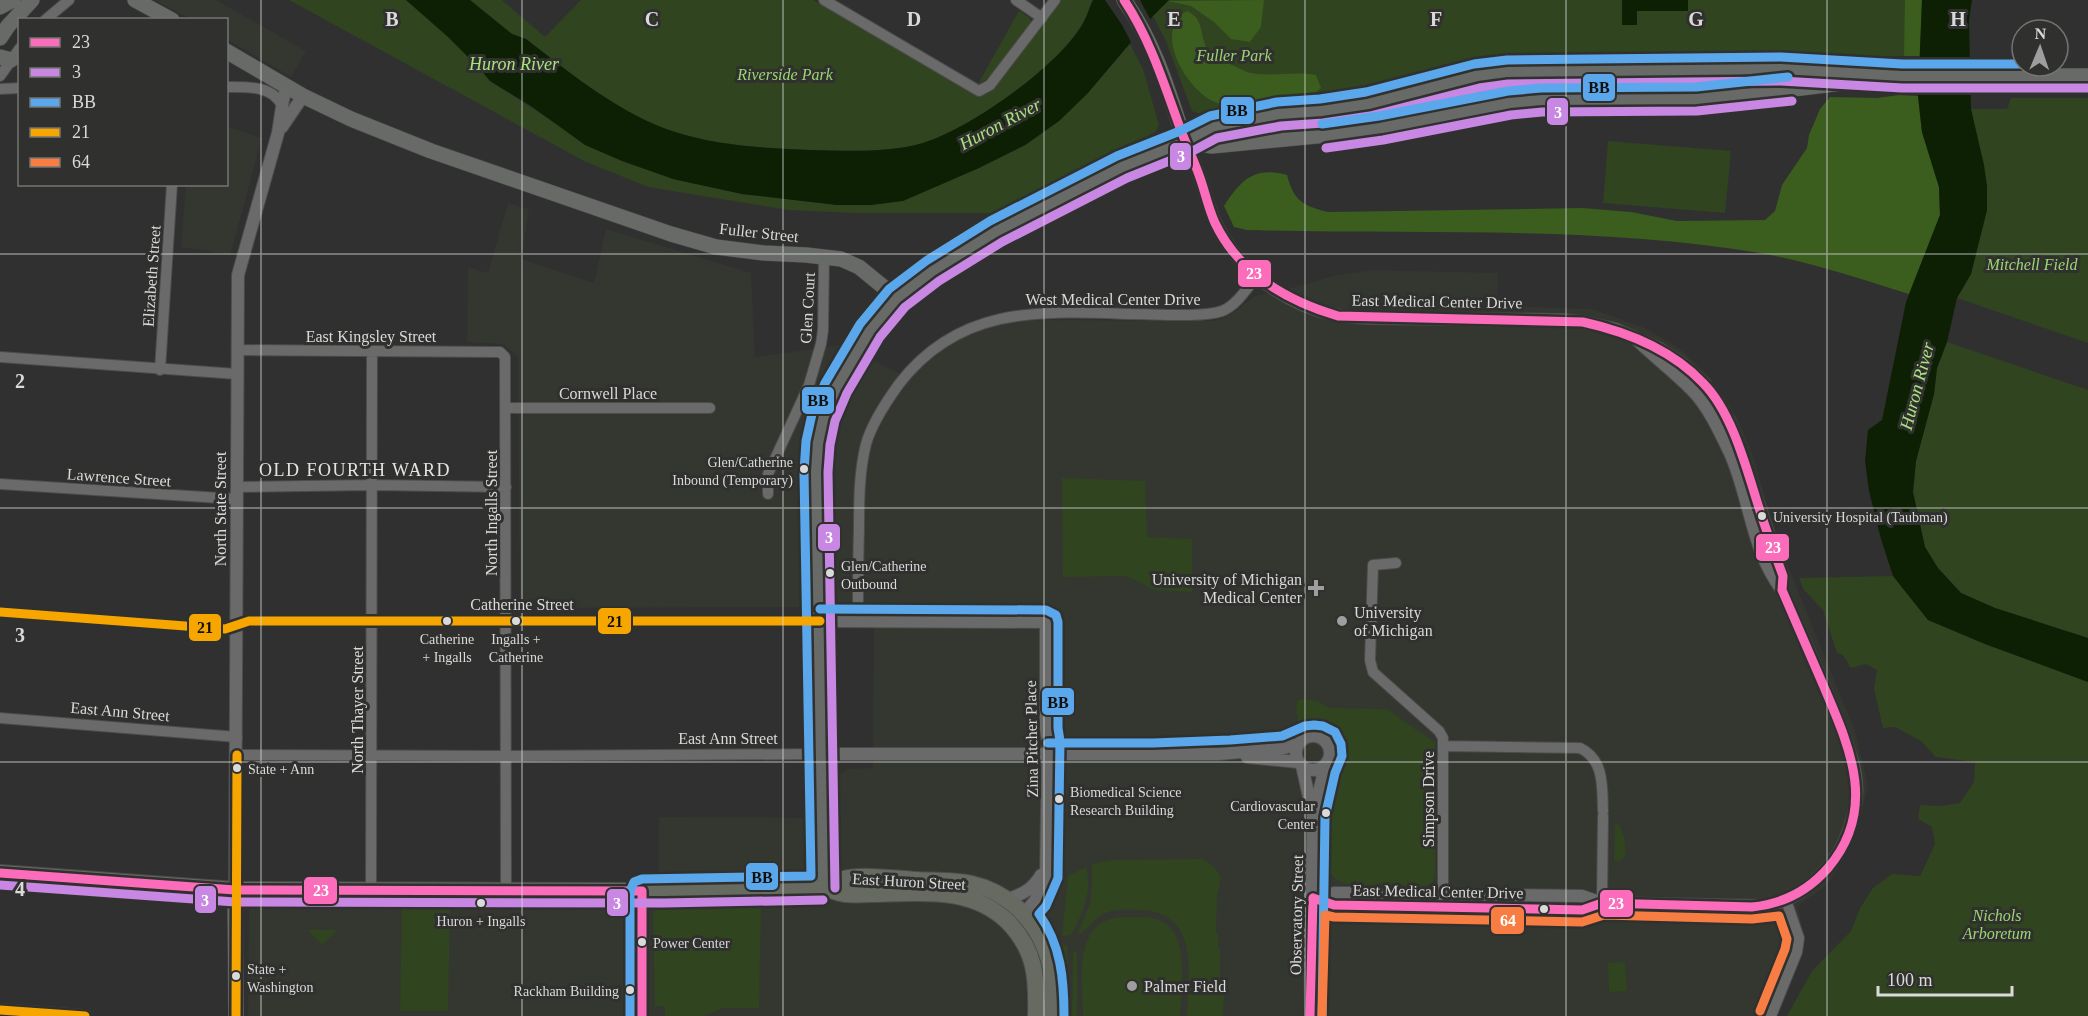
<svg xmlns="http://www.w3.org/2000/svg" width="2088" height="1016" font-family="Georgia,serif">
  <style>
    .built { fill: #333730 }
    .green { fill: #304420 }
    .forest { fill: #3b5d1d }
    .water { fill: #0d2004 }
    .pier { fill: #303030 }
    .lines { fill: none; stroke-linecap: round; stroke-linejoin: round }
    .minor-casing { stroke: #4b4b4b; stroke-width: 12 }
    .tertiary-casing { stroke: #4b4b4b; stroke-width: 14 }
    .secondary-casing { stroke: #4b4b4b; stroke-width: 16 }
    .primary-casing { stroke: #4b4b4b; stroke-width: 18 }
    .minor { stroke: #696a69; stroke-width: 10 }
    .tertiary { stroke: #696a69; stroke-width: 12 }
    .secondary { stroke: #676a66; stroke-width: 15 }
    .primary { stroke: #666a61; stroke-width: 16 }
    .bus-1-casing { stroke: #30312f; stroke-width: 14 }
    .bus-2-casing { stroke: #30312f; stroke-width: 14 }
    .bus-3-casing { stroke: #30312f; stroke-width: 14 }
    .bus-4-casing { stroke: #30312f; stroke-width: 14 }
    .bus-5-casing { stroke: #30312f; stroke-width: 14 }
    .bus-1 { stroke: #fb6dba; stroke-width: 9 }
    .bus-2 { stroke: #c787e3; stroke-width: 9 }
    .bus-3 { stroke: #5aa8eb; stroke-width: 9 }
    .bus-4 { stroke: #f7a600; stroke-width: 9 }
    .bus-5 { stroke: #f77d43; stroke-width: 9 }
    .grid { fill: none; stroke: #d9dad9; stroke-width: 1.5; stroke-opacity: 0.55 }
    .bus-dot { fill: #d9dad9; stroke: #30312f; stroke-width: 2 }
    .poi-dot { fill: #9e9e9e; stroke: #30312f; stroke-width: 2 }
    .labels { text-anchor: middle; stroke-width: 6; stroke-linejoin: round; paint-order: stroke }
    .bus-label { font-size: 14px; fill: #d9dad9; stroke: #30312f; text-anchor: start }
    .park-label { font-size: 16px; font-style: italic; fill: #9cd573; stroke: #30312f }
    .street-label { font-size: 16px; fill: #d9dad9; stroke: #30312f }
    .poi-label { font-size: 16px; fill: #d9dad9; stroke: #30312f; text-anchor: start }
    .water-label { font-size: 18px; font-style: italic; fill: #a9e27f; stroke: #30312f }
    .neighbourhood-label { font-size: 18px; letter-spacing: 1.5px; fill: #e3e5e2; stroke: #30312f }
    .grid-label { font-size: 20px; text-anchor: middle; font-weight: bold; fill: #d9dad9; stroke: #30312f; stroke-width: 6; stroke-linejoin: round; paint-order: stroke }
    .line-badge { stroke: #30312f; stroke-width: 2 }
    .badge-label { font-size: 16px; text-anchor: middle; font-weight: bold; fill: #fff }
    .pale-badge-label { font-size: 16px; text-anchor: middle; font-weight: bold; fill: #111 }
  </style>
  <rect width="100%" height="100%" fill="#303030"/>
  <path class="built" d="M155,0H216L306,51L291,77L227,39L226,20L191,19Z
    M227,127L262,138L230,256L204,250L181,247L186,185L226,184Z
    M508,203L529,209L521,259L594,283L606,229L751,273L755,357L841,345L909,378L935,353L970,332L1002,322L1032,320L1216,321L1230,315L1255,296L1303,285L1333,276L1371,270L1498,273L1497,306L1592,309L1645,328L1666,340L1684,352L1707,375L1727,401L1737,418L1751,450L1780,547L1855,731L1868,785L1858,827L1838,869L1825,887L1798,906L1804,937L1800,959L1775,1016H248L249,905L658,908L659,817L835,818V780L837,776L847,769L873,768L874,607L520,608L518,357L503,344L467,342L468,267L488,273Z"/>
  <path class="green" d="M289,0H406L447,36L480,69L490,81L552,121L673,179L742,194L837,205H871L903,200L979,168L1026,145L1059,121L1087,94L1130,44L1143,69L1159,125L1156,131L1148,136L1123,146L992,213H855L788,210L648,187L584,161Z
    M470,0H502L545,37L581,0H813L977,96L982,92L1061,0H1093C1089,8 1087,17 1082,25C1057,67 970,129 923,143C888,153 847,151 810,150C764,148 720,146 675,132C621,115 570,73 526,39L512,34Z
    M1169,0H1922L1920,56H1539L1502,58L1458,65L1401,83L1346,94L1290,100L1204,115L1192,111L1166,41L1153,16Z
    M1019,11L1030,18L1031,24C1019,39 996,78 978,84Z
    M1573,75H1607L1601,87L1596,90H1561L1549,94L1514,96L1510,89L1514,81L1519,80L1557,79Z
    M1632,75H1866L1740,91L1632,93Z
    M1497,81L1493,88L1494,99L1379,124L1214,140V138L1218,135L1262,126L1343,118L1377,112L1465,84Z
    M2011,98H2088V343L1957,298L1971,274L1987,210L1971,109H2007Z
    M1608,141L1731,151L1725,213L1603,203Z
    M1947,342L2088,390V638L1995,608L1961,593L1937,568L1925,547L1913,492L1916,461L1934,394L1937,368Z
    M1062,478L1145,481L1147,537L1192,539V592L1154,590L1127,576L1063,577Z
    M1893,576L1928,620L1985,644L2088,682V1016H1787L1812,971L1851,931L1860,908L1873,888L1892,874L1920,876L1935,844L1932,827L1918,819L1920,805L1940,806L1960,803L1974,782L1975,762L1936,757L1921,741L1895,727L1883,728L1874,689L1877,670L1866,664L1851,668L1843,655L1837,653L1823,610L1804,590L1799,578Z
    M1303,699L1318,701L1329,708L1387,709L1435,743V876L1432,883L1426,886L1356,885L1357,881L1354,879L1351,885C1342,883 1333,880 1329,870C1325,857 1326,796 1329,781C1330,772 1338,764 1339,755C1341,745 1334,738 1329,730L1309,727L1299,729L1296,706L1298,700Z
    M1615,824L1619,825C1625,835 1626,845 1625,857L1620,861H1614Z
    M1203,859L1215,868L1221,878L1217,896L1216,933L1218,934V948H1220V982L1224,995L1223,1016H1187C1188,974 1201,912 1140,910C1130,910 1119,909 1108,912C1094,917 1086,933 1077,935L1090,904L1092,885V864L1112,860Z
    M1086,867C1093,889 1082,916 1071,935L1062,936L1068,876Z
    M402,903H450L448,1011H400Z
    M660,908H761L759,1008H724L703,1016H665V1006H655L653,917L654,912Z
    M1126,917C1137,917 1149,916 1159,920C1191,933 1181,988 1180,1016H1083C1083,978 1071,917 1126,917Z
    M308,930H338L322,945Z
    M1051,940L1068,946L1066,1016H1058L1049,941Z
    M1073,950L1077,954V1016H1072Z
    M1625,962L1627,991L1609,992L1608,963Z"/>
  <path class="forest" d="M1264,0L1261,27L1250,42L1231,39L1214,22L1191,6L1168,1Z
    M1905,0H1922L1920,56H1904Z
    M1187,11C1206,19 1198,38 1210,53C1215,59 1224,61 1230,64C1238,67 1243,71 1251,73C1273,77 1295,71 1316,75L1321,88L1316,92L1234,104C1230,104 1224,105 1220,104C1189,96 1150,31 1187,11Z
    M1899,95L1918,96L1922,132L1939,187L1940,215L1909,294C1860,279 1810,262 1760,253C1591,225 1418,235 1247,230L1234,227L1224,206C1241,180 1254,166 1287,175C1294,201 1303,206 1328,212L1582,208L1631,212L1677,221L1765,220L1775,211L1782,185L1807,148L1809,135L1820,109L1830,97L1877,98Z"/>
  <path class="water" d="M406,0H470L512,34L526,39C570,73 621,115 675,132C719,146 764,148 810,150C847,151 888,153 923,143C970,129 1057,67 1082,25C1087,17 1089,8 1093,0H1169L1153,16L1087,94L1059,121L1025,145L979,168L903,201L871,205H837L742,194L673,179L622,161L585,145L531,106L490,81L480,69L447,36Z
    M1622,0H1688V11H1637V25H1622Z
    M1922,0H1972L1969,20L1971,109L1984,165L1987,186V210L1971,274L1957,298L1947,342L1937,368L1934,394L1916,461L1913,492L1925,547L1938,568L1961,593L1995,608L2088,638V682L1985,644L1928,620L1893,576L1881,539L1869,491L1865,461L1868,430L1882,420L1906,302L1940,215L1939,187L1922,132L1918,96Z"/>
  <path class="pier" d="M1105,0H1140L1143,6L1152,22L1133,46L1122,25Z
    M1917,59H1973L1974,93H1916Z"/>
  <g class="lines">
    <defs>
      <path id="minor" d="M824,0L979,91L990,85L1055,0
        M1016,0L1042,18
        M45,20L69,0
        M0,76L20,48
        M226,87C246,87 273,85 282,106
        M0,89L20,88
        M238,350L494,352H500L505,357L506,890
        M0,357L237,374
        M160,370L172,184
        M507,408H710
        M0,484L236,499
        M236,487L372,485L506,487
        M768,494V474L809,385L821,344L823,330L824,256
        M1396,563L1373,565L1370,660L1373,672L1439,731L1443,738V902
        M0,612L225,629L249,621H820
        M858,621C858,590 858,560 859,530C859,501 859,472 866,444C872,423 886,402 899,384C960,305 1041,311 1131,314C1154,314 1202,318 1222,311C1237,305 1247,288 1257,276
        M0,718L237,737
        M1443,746L1580,748C1605,760 1602,788 1603,811
        M237,755L507,756L821,754
        M371,890L372,351
        M1602,903L1603,816
        M642,1016V891
        M1771,1016L1797,952L1799,938L1786,900"/>
      <path id="tertiary" d="M282,127L303,96
        M1185,142C1189,151 1193,159 1196,167C1204,186 1207,206 1216,224C1238,270 1286,305 1336,315C1346,317 1357,317 1368,318L1562,320L1583,322L1615,329L1660,349L1680,362L1705,384L1729,421L1735,436L1783,576L1782,590
        M820,621L1046,622V729L1048,741L1046,877L1035,901L1024,913
        M1296 753a17 17 0 1 1 34 0a17 17 0 1 1-34 0Z
        M821,754H1219L1284,748L1298,744
        M1247,757L1298,762
        M1302,766L1313,815L1310,1016
        M1313,815L1322,780L1323,768
        M235,890L238,275L278,133L283,100L287,86
        M1313,898L1334,893H1362L1582,896L1602,903L1763,906C1786,903 1806,890 1822,874C1847,849 1861,807 1855,773C1851,750 1841,729 1833,708C1817,668 1799,629 1782,590C1751,550 1750,497 1730,453C1720,432 1708,406 1692,390C1673,371 1652,355 1634,337
        M1008,899C1023,894 1033,889 1041,875
        M1314,899L1334,905L1582,910L1602,903
        M0,1010L85,1016"/>
      <path id="secondary" d="M135,0L172,20
        M1124,0C1155,43 1169,93 1185,142
        M0,7L13,0
        M0,38L8,26L32,0
        M226,51L303,96L351,119L431,151L671,234L716,247L764,253L806,255L841,259L859,267L897,298
        M0,57L11,60
        M1599,99L1612,82L1616,70
        M1506,103C1501,89 1502,81 1514,72
        M1185,142L1212,146L1348,133L1422,121L1465,110L1509,103L1541,100L1728,97L1858,81
        M823,888L820,621L816,472L818,443L824,417L836,388L852,358L870,330L897,298L932,271L996,232L1048,205L1122,167L1185,142L1213,127L1279,114L1321,111L1368,104L1477,76L1507,72L1568,70L1781,69L1902,76H2088
        M235,890L236,1016"/>
      <path id="primary" d="M0,873L235,890L664,891L823,888C830,890 838,893 845,894C854,895 864,894 873,894C920,893 972,886 1008,922C1036,951 1037,978 1036,1016
        M823,888C830,885 837,880 844,879C859,874 900,879 917,880C935,881 955,880 972,884C1015,894 1046,931 1052,975C1054,988 1052,1002 1052,1016"/>
    </defs>
    <use href="#minor" class="minor-casing"/>
    <use href="#tertiary" class="tertiary-casing"/>
    <use href="#secondary" class="secondary-casing"/>
    <use href="#primary" class="primary-casing"/>
    <use href="#minor" class="minor"/>
    <use href="#tertiary" class="tertiary"/>
    <use href="#secondary" class="secondary"/>
    <use href="#primary" class="primary"/>
    <defs>
      <path id="bus-1" d="M1124,0C1150,39 1163,81 1179,125C1185,142 1193,158 1199,175C1205,191 1208,208 1215,223C1239,273 1287,301 1338,316L1583,322C1628,332 1671,349 1703,383C1733,413 1747,471 1760,511C1767,533 1775,554 1783,576L1782,590C1796,622 1810,655 1824,687C1850,748 1878,809 1828,868C1808,891 1782,904 1752,907L1602,903L1582,910L1334,905L1313,898
        M0,873L235,890L642,891
        M642,891V1016
        M1310,1016L1313,898"/>
      <path id="bus-2" d="M1326,148L1383,140L1511,115L1542,112L1697,111L1792,101
        M0,885L235,902L664,903L823,900
        M835,888L828,472L830,445L835,421L847,393L880,337L905,307L939,281L1002,242L1127,178L1189,153L1217,138L1281,126L1323,123L1370,116L1479,88L1508,84L1781,81L1902,88H2088"/>
      <path id="bus-3" d="M1322,124L1379,116L1508,91L1541,88L1696,87L1788,77
        M820,609L1046,610L1056,615L1058,622V728L1060,741L1058,878L1046,906L1039,914C1061,945 1064,979 1064,1016
        M1048,743H1153L1230,740L1282,736L1305,726L1314,725L1323,726L1335,732L1341,744L1342,756L1335,773L1325,817L1322,1016
        M630,1016V891L634,882L642,879L811,876L804,472L806,441L812,414L825,383L860,324L889,289L926,261L990,221L1117,156L1180,131L1210,116L1277,102L1320,99L1366,92L1474,64L1507,60L1781,57L1902,64H2022"/>
      <path id="bus-4" d="M0,612L225,629L249,621H820
        M0,1010L85,1016
        M236,1016L237,755"/>
      <path id="bus-5" d="M1322,1016L1325,915L1334,917L1582,922L1604,915L1752,919L1779,916L1787,939L1785,949L1760,1011"/>
    </defs>
    <use href="#bus-1" class="bus-1-casing"/>
    <use href="#bus-2" class="bus-2-casing"/>
    <use href="#bus-3" class="bus-3-casing"/>
    <use href="#bus-4" class="bus-4-casing"/>
    <use href="#bus-5" class="bus-5-casing"/>
    <use href="#bus-1" class="bus-1"/>
    <use href="#bus-2" class="bus-2"/>
    <use href="#bus-3" class="bus-3"/>
    <use href="#bus-4" class="bus-4"/>
    <use href="#bus-5" class="bus-5"/>
  </g>
  <path class="grid" d="M261,0V1016M522,0V1016M783,0V1016M1044,0V1016M1305,0V1016M1566,0V1016M1827,0V1016M0,254H2088M0,508H2088M0,762H2088"/>
  <g class="bus-dot">
    <circle cx="804" cy="469" r="5"/>
    <circle cx="1762" cy="516" r="5"/>
    <circle cx="830" cy="573" r="5"/>
    <circle cx="447" cy="621" r="5"/>
    <circle cx="516" cy="621" r="5"/>
    <circle cx="237" cy="768" r="5"/>
    <circle cx="1059" cy="799" r="5"/>
    <circle cx="1326" cy="813" r="5"/>
    <circle cx="481" cy="903" r="5"/>
    <circle cx="1544" cy="909" r="5"/>
    <circle cx="642" cy="942" r="5"/>
    <circle cx="236" cy="976" r="5"/>
    <circle cx="630" cy="990" r="5"/>
  </g>
  <g class="poi-dot">
    <path d="M1313 579h6v6h6v6h-6v6h-6v-6h-6v-6h6z"/>
    <circle cx="1342" cy="621" r="6"/>
    <circle cx="1132" cy="986" r="6"/>
  </g>
  <g class="labels">
    <g class="bus-label">
      <text x="793" y="467" text-anchor="end">Glen/Catherine<tspan x="793" dy="18">Inbound (Temporary)</tspan></text>
      <text x="1773" y="522">University Hospital (Taubman)</text>
      <text x="841" y="571">Glen/Catherine<tspan x="841" dy="18">Outbound</tspan></text>
      <text x="447" y="644" text-anchor="middle">Catherine<tspan x="447" dy="18">+ Ingalls</tspan></text>
      <text x="516" y="644" text-anchor="middle">Ingalls +<tspan x="516" dy="18">Catherine</tspan></text>
      <text x="248" y="774">State + Ann</text>
      <text x="1070" y="797">Biomedical Science<tspan x="1070" dy="18">Research Building</tspan></text>
      <text x="1315" y="811" text-anchor="end">Cardiovascular<tspan x="1315" dy="18">Center</tspan></text>
      <text x="481" y="926" text-anchor="middle">Huron + Ingalls</text>
      <text x="653" y="948">Power Center</text>
      <text x="247" y="974">State +<tspan x="247" dy="18">Washington</tspan></text>
      <text x="619" y="996" text-anchor="end">Rackham Building</text>
    </g>
    <g class="park-label">
      <text x="1234" y="61">Fuller Park</text>
      <text x="785" y="80">Riverside Park</text>
      <text x="2032" y="270">Mitchell Field</text>
      <text x="1997" y="921">Nichols<tspan x="1997" dy="18">Arboretum</tspan></text>
    </g>
    <g class="street-label">
      <text transform="translate(759 232) rotate(6)" y="6">Fuller Street</text>
      <text transform="translate(151 276) rotate(-86)" y="6">Elizabeth Street</text>
      <text x="1113" y="305">West Medical Center Drive</text>
      <text transform="translate(1437 301) rotate(1)" y="6">East Medical Center Drive</text>
      <text transform="translate(807 308) rotate(-87)" y="6">Glen Court</text>
      <text x="371" y="342">East Kingsley Street</text>
      <text x="608" y="399">Cornwell Place</text>
      <text transform="translate(119 477) rotate(4)" y="6">Lawrence Street</text>
      <text transform="translate(220 509) rotate(-90)" y="6">North State Street</text>
      <text transform="translate(491 513) rotate(-90)" y="6">North Ingalls Street</text>
      <text x="522" y="610">Catherine Street</text>
      <text transform="translate(357 710) rotate(-90)" y="6">North Thayer Street</text>
      <text transform="translate(120 711) rotate(5)" y="6">East Ann Street</text>
      <text x="728" y="744">East Ann Street</text>
      <text transform="translate(1031 739) rotate(-91)" y="6">Zina Pitcher Place</text>
      <text transform="translate(1428 799) rotate(-90)" y="6">Simpson Drive</text>
      <text transform="translate(909 881) rotate(3)" y="6">East Huron Street</text>
      <text transform="translate(1438 891) rotate(1)" y="6">East Medical Center Drive</text>
      <text transform="translate(1296 915) rotate(-89)" y="6">Observatory Street</text>
    </g>
    <g class="poi-label">
      <text x="1302" y="585" text-anchor="end">University of Michigan<tspan x="1302" dy="18">Medical Center</tspan></text>
      <text x="1354" y="618">University<tspan x="1354" dy="18">of Michigan</tspan></text>
      <text x="1144" y="992">Palmer Field</text>
    </g>
    <g class="water-label">
      <text x="514" y="70">Huron River</text>
      <text transform="translate(1000 124) rotate(-28)" y="6">Huron River</text>
      <text transform="translate(1917 386) rotate(-75)" y="6">Huron River</text>
    </g>
    <g class="neighbourhood-label">
      <text x="355" y="476">OLD FOURTH WARD</text>
    </g>
  </g>
  <g class="grid-label">
    <text x="392" y="26">B</text>
    <text x="652" y="26">C</text>
    <text x="914" y="26">D</text>
    <text x="1174" y="26">E</text>
    <text x="1436" y="26">F</text>
    <text x="1696" y="26">G</text>
    <text x="1958" y="26">H</text>
    <text x="20" y="388">2</text>
    <text x="20" y="642">3</text>
    <text x="20" y="896">4</text>
  </g>
  <g class="line-badge">
    <rect x="1582" y="73" width="34" height="29" rx="6" fill="#5aa8eb"/>
    <rect x="1220" y="96" width="35" height="29" rx="6" fill="#5aa8eb"/>
    <rect x="1546" y="97" width="23" height="29" rx="6" fill="#c787e3"/>
    <rect x="1169" y="142" width="23" height="29" rx="6" fill="#c787e3"/>
    <rect x="1237" y="259" width="35" height="29" rx="6" fill="#fb6dba"/>
    <rect x="801" y="386" width="34" height="29" rx="6" fill="#5aa8eb"/>
    <rect x="817" y="523" width="24" height="29" rx="6" fill="#c787e3"/>
    <rect x="1755" y="533" width="35" height="29" rx="6" fill="#fb6dba"/>
    <rect x="597" y="607" width="35" height="28" rx="6" fill="#f7a600"/>
    <rect x="188" y="613" width="34" height="29" rx="6" fill="#f7a600"/>
    <rect x="1041" y="687" width="34" height="29" rx="6" fill="#5aa8eb"/>
    <rect x="745" y="862" width="34" height="29" rx="6" fill="#5aa8eb"/>
    <rect x="303" y="876" width="35" height="29" rx="6" fill="#fb6dba"/>
    <rect x="194" y="885" width="23" height="29" rx="6" fill="#c787e3"/>
    <rect x="606" y="888" width="23" height="29" rx="6" fill="#c787e3"/>
    <rect x="1599" y="889" width="35" height="29" rx="6" fill="#fb6dba"/>
    <rect x="1490" y="906" width="35" height="29" rx="6" fill="#f77d43"/>
  </g>
  <g class="badge-label">
    <text x="1558" y="118">3</text>
    <text x="1181" y="162">3</text>
    <text x="1254" y="279">23</text>
    <text x="829" y="543">3</text>
    <text x="1773" y="553">23</text>
    <text x="321" y="896">23</text>
    <text x="205" y="906">3</text>
    <text x="617" y="909">3</text>
    <text x="1616" y="909">23</text>
    <text x="1508" y="926">64</text>
  </g>
  <g class="pale-badge-label">
    <text x="1599" y="93">BB</text>
    <text x="1237" y="116">BB</text>
    <text x="818" y="406">BB</text>
    <text x="615" y="627">21</text>
    <text x="205" y="633">21</text>
    <text x="1058" y="708">BB</text>
    <text x="762" y="883">BB</text>
  </g>
  <rect x="18" y="18" width="210" height="168" fill="#30312f" stroke="#747573" stroke-width="1.5"/>
  <rect x="30" y="38" width="30" height="9" fill="#fb6dba" stroke="#747573" stroke-width="1.5"/>
  <text x="72" y="48" font-size="18" fill="#d9dad9">23</text>
  <rect x="30" y="68" width="30" height="9" fill="#c787e3" stroke="#747573" stroke-width="1.5"/>
  <text x="72" y="78" font-size="18" fill="#d9dad9">3</text>
  <rect x="30" y="98" width="30" height="9" fill="#5aa8eb" stroke="#747573" stroke-width="1.5"/>
  <text x="72" y="108" font-size="18" fill="#d9dad9">BB</text>
  <rect x="30" y="128" width="30" height="9" fill="#f7a600" stroke="#747573" stroke-width="1.5"/>
  <text x="72" y="138" font-size="18" fill="#d9dad9">21</text>
  <rect x="30" y="158" width="30" height="9" fill="#f77d43" stroke="#747573" stroke-width="1.5"/>
  <text x="72" y="168" font-size="18" fill="#d9dad9">64</text>
  <g transform="translate(2040 48) rotate(2)"><circle r="28" fill="#30312f" stroke="#747573" stroke-width="1.5"/>
  <path d="M0-4.5L10 22L0 15L-10 22Z" fill="#9e9e9e"/>
  <text y="-9" font-size="16" font-weight="bold" text-anchor="middle" fill="#d9dad9">N</text>
  </g>
  <path d="M1878 986v9h134v-9" fill="none" stroke="#d9dad9" stroke-width="3"/>
  <text x="1887" y="986" font-size="18" fill="#d9dad9" stroke="#30312f" stroke-width="4.5" paint-order="stroke">100 m</text>
</svg>
